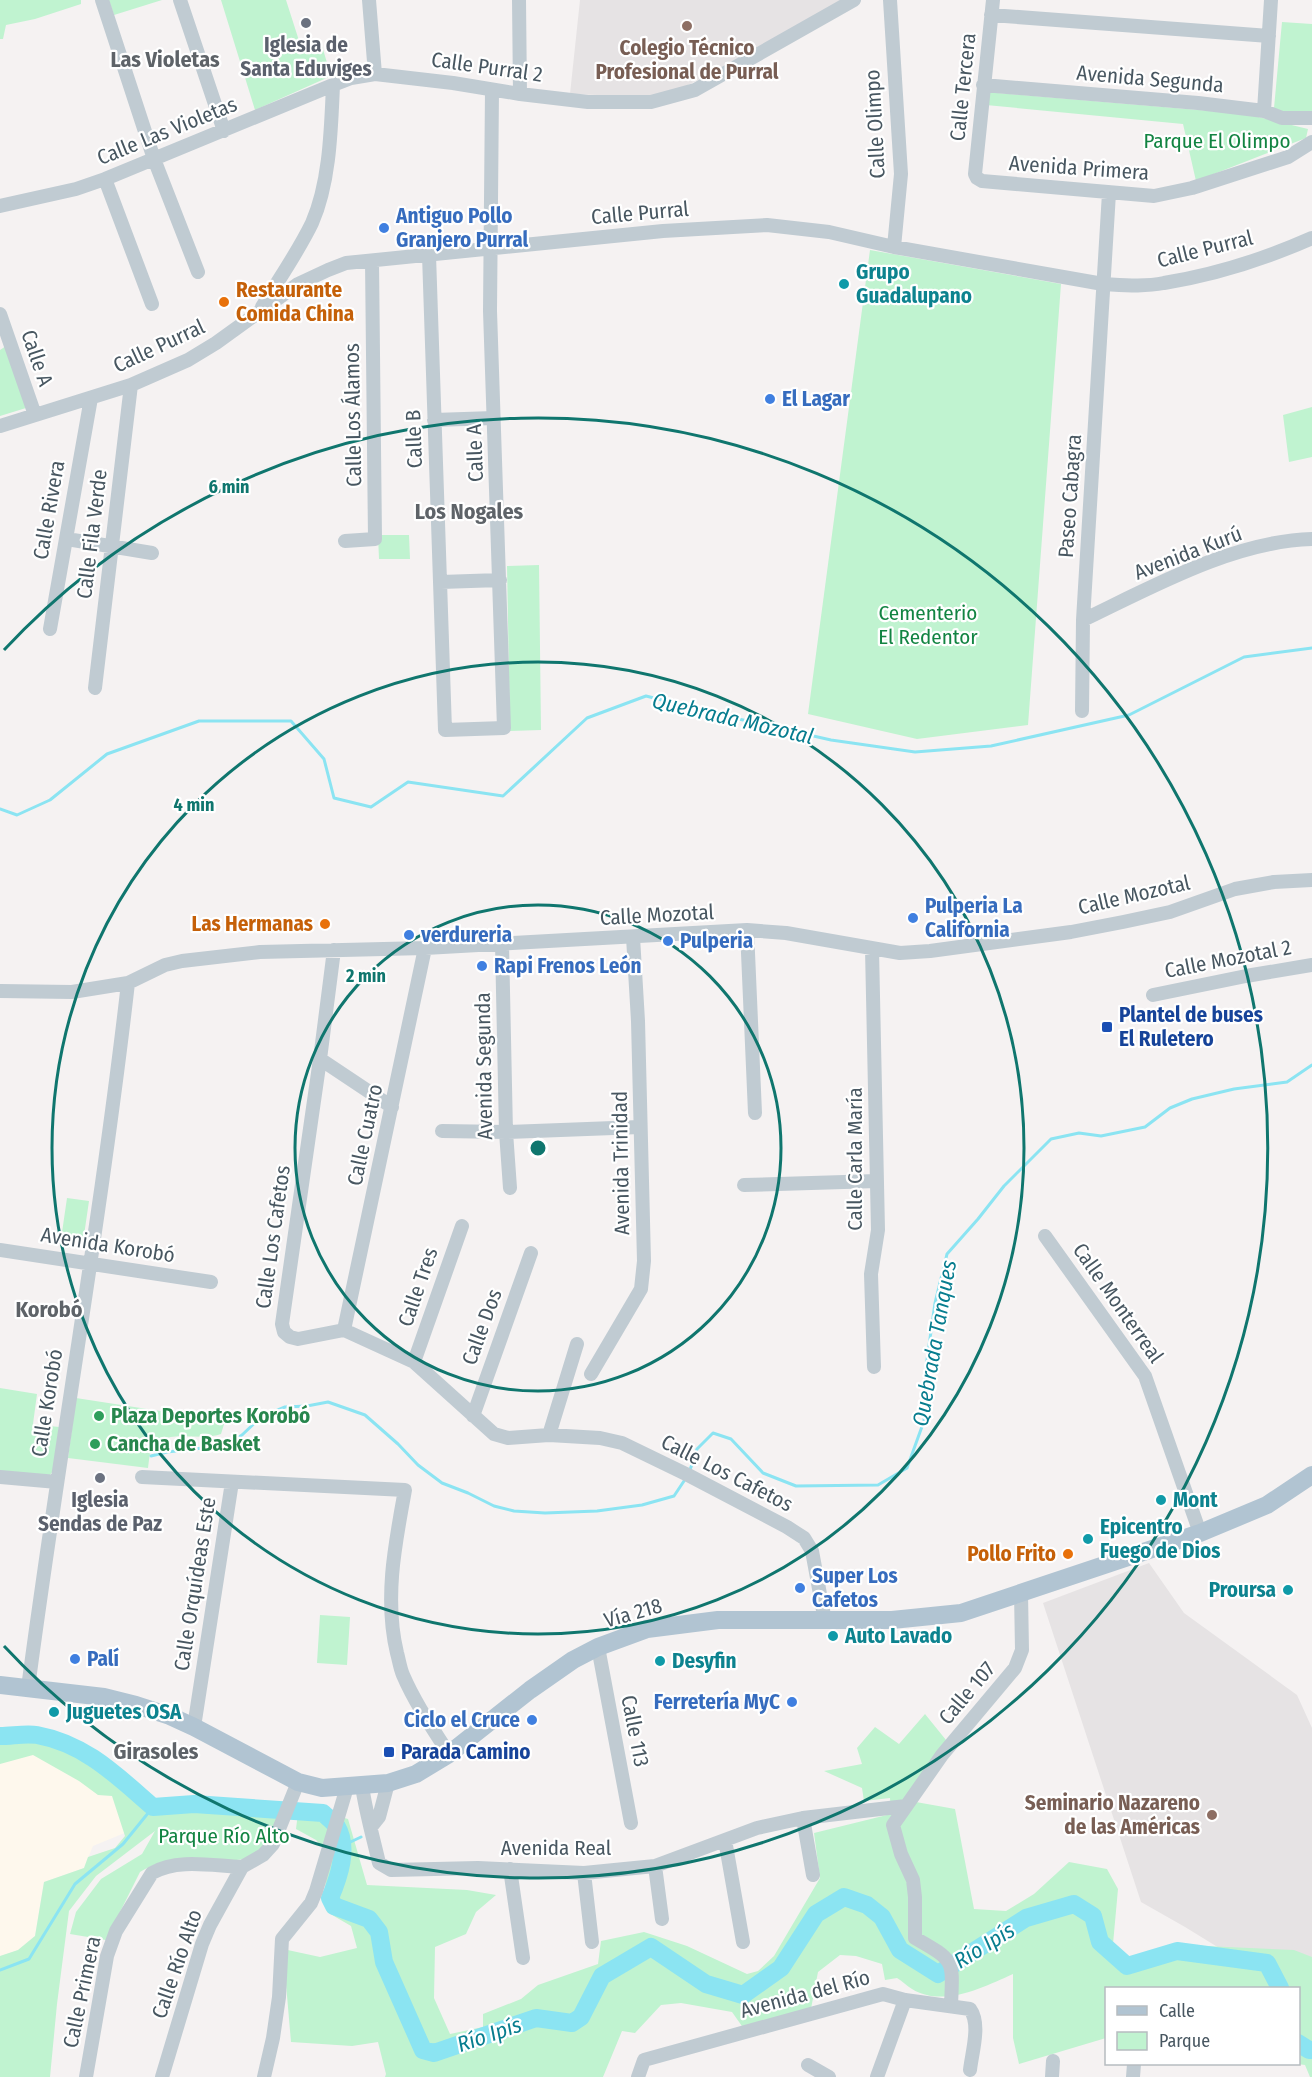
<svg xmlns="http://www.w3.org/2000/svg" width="1312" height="2077" font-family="'Fira Sans Condensed',sans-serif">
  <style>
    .commercial { fill: #fef8ed }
    .education { fill: #e6e3e4 }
    .green { fill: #c0f3d0 }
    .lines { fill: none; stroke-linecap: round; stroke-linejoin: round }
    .stream { stroke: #8be4f2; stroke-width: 3 }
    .river { stroke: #8be4f2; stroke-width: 18 }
    .minor { stroke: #c0cbd2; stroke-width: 14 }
    .major { stroke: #b1c4d2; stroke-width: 18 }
    .ring { fill: none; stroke: #0f766e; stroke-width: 3 }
    .worship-dot { fill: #6b7280; stroke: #fff; stroke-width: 2 }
    .education-dot { fill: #8d6e63; stroke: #fff; stroke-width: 2 }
    .shop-dot { fill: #3f7fe0; stroke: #fff; stroke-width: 2 }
    .culture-dot { fill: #0f9aa8; stroke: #fff; stroke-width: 2 }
    .food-dot { fill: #e8710a; stroke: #fff; stroke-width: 2 }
    .transit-dot { fill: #1a4fb4; stroke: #fff; stroke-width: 2 }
    .leisure-dot { fill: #2e9e5b; stroke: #fff; stroke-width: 2 }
    .labels { text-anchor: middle; stroke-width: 4.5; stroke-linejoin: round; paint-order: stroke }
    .worship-label { font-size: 21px; font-weight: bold; fill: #5b616d; stroke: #fff }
    .education-label { font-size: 21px; font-weight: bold; fill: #785e54; stroke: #fff }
    .street-label { font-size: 21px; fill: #485761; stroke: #fff }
    .park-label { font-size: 21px; fill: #128442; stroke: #fff }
    .shop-label { font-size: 21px; font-weight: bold; fill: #366cbe; stroke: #fff; text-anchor: start }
    .culture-label { font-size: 21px; font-weight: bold; fill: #0d838f; stroke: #fff; text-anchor: start }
    .food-label { font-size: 21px; font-weight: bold; fill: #c56008; stroke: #fff; text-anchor: end }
    .transit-label { font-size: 21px; font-weight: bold; fill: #164399; stroke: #fff; text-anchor: start }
    .leisure-label { font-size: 21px; font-weight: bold; fill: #27864d; stroke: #fff; text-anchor: start }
    .neighbourhood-label { font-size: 22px; font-weight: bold; fill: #5e6368; stroke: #fff }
    .water-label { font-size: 22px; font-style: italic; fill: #077d8f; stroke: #fff }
    .centre { fill: #0f766e; stroke: #fff; stroke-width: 3 }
    .ring-label { font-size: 18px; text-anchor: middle; font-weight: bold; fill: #0f766e; stroke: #fff; stroke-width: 4.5; stroke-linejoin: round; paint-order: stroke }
  </style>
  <rect width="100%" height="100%" fill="#f5f2f2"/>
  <path class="commercial" d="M0,1752L62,1753L123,1805L127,1832L93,1846L84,1868L44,1882L35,1936L18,1950L0,1956Z"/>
  <path class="education" d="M580,0H842L751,53L684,87L652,97L570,94Z
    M1149,1563L1184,1613L1297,1695L1312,1728V2004L1298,1988H1284L1185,1927L1141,1902L1043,1603Z"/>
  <path class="green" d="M0,0H81V4L35,19L6,25L3,39H0Z
    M109,0H162L114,15Z
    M221,0H286L302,50L314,53L319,47L322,46L331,76L255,110Z
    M1282,22L1312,24V116L1279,114L1274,108Z
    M986,92L1246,114L1308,129L1306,138L1196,181L1183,124L986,105Z
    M870,250L1061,284L1028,725L917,739L808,714Z
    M6,346L26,408L0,416V350Z
    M1312,407V457L1289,462L1283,415Z
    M378,535H409L410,559H379Z
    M539,565L541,730L510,731L507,566Z
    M67,1198L89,1201L82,1249L60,1246Z
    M0,1388L37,1394L33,1424L59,1427L53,1471L50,1475L0,1471Z
    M76,1398L225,1421L221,1434C202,1442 162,1427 152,1449C149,1454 149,1462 148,1468L68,1458Z
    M320,1615L350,1617L347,1665L317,1663Z
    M925,1714L946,1740L916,1802L955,1809L974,1909L1006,1911L1034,1894L1069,1862L1107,1869L1118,1889L1113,1944L1126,1960L1183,1945L1294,1950L1312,1957V2077H1310L1305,2065L1297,2064H1298V1988H1106V2038L1019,2064L1013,2038V1974C984,1987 943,2008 912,1989C907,1986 902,1981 897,1978L885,1980L882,1964L856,1956L840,1955L818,1972L810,2014L744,2029L732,2012L681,2003L661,2005L635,2033L622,2031L603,2077H385L386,2074L378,2042L352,2046L291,2042L283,1949L320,1957L357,1948L351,1926L327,1912L324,1901L328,1853L316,1840L296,1829L299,1805L348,1819L367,1885L467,1890L496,1895L476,1912L466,1934L435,1947L434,1998L450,2034L483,2027V2014L521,1999L538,1985L598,1964L601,1941L644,1932L687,1946L747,1974L758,1971L774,1956L820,1878L814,1833L891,1814L890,1798L864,1801L862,1788L824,1771L862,1764L857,1748L875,1727L899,1744Z
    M35,1735L73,1745L104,1764L126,1788L158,1803L185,1800L253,1806L282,1803L277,1813L280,1814C276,1823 268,1845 261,1851C242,1867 202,1858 179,1859C166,1860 151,1865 140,1872L106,1940L70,1934L76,1912L101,1879L142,1854L155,1831L96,1876L69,1911L57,2004L50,2077H0V1956L18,1950L35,1936L44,1882L84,1868L88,1857L115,1848L125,1836L112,1796L98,1795L79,1781L33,1755L0,1764V1736Z"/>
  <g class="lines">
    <path class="stream" d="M0,809L17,815L50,800L107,754L199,721H291L324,759L334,798L371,807L408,782L503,796L587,718L646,696L730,717L831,740L915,752L991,746L1129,715L1244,657L1312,648
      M151,1456L167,1452L212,1447L230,1443L242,1435L261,1417L285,1407L307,1406L328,1402L365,1415L398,1444L418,1465L442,1483L468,1493L494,1506L514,1511L545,1513L597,1511L642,1505L674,1496L686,1478
      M690,1470L697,1449L713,1433L731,1439L763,1473L796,1486L878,1485L907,1468L924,1421L926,1367L935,1303L947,1254L978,1219L1004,1186L1051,1139L1079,1133L1101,1136L1145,1127L1170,1108L1192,1099L1234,1089L1287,1082L1312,1065
      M342,1846L361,1837
      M0,1970L29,1959L75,1884L123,1844L153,1807"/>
    <path class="river" d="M0,1736C12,1736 26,1733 37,1735C86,1744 117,1776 153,1807L194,1804L323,1813C327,1817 334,1822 337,1827C349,1848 339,1877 330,1898L334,1906L369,1919L379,1932L384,1962L423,2050L434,2053L536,2018L572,2023L581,2017L602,1976L651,1947L706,1984L743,1995L781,1968L816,1914L844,1897L867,1905L882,1917L900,1950L938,1974L1026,1918L1074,1904L1093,1916L1100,1942L1127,1966L1177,1951L1267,1963L1280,1988
      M1298,2043L1309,2050H1312"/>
    <path class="minor" d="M102,0L154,159L198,272
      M180,0L224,131
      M369,0L375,74
      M519,0L520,94
      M890,0L901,174L894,247
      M993,0L975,174L977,178L982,181L1154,196L1192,188L1288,157L1312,142
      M991,15L1269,36
      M983,85L1198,103L1264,111L1282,118H1312
      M1264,111L1271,0
      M105,179L152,304
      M0,206L76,189L105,179L333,85
      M429,255L445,730L504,728L490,311L492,90
      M262,307C279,279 298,252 312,223C330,182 331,129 333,85L351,78L375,74L453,83L520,94L588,102H651L695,90L854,0
      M0,314L35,415
      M434,420L494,418
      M0,426L131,385L188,360L216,343L298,284L328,270L346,263L663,231L767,225L829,232L894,247L1103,284C1123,285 1144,287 1164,283C1213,275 1267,258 1312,238
      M73,540L152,553
      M345,541L375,539L372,261
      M441,582L500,580
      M1083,620C1152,587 1234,541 1312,539
      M50,629L91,398
      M95,688L131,385
      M1082,711L1083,620L1109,193
      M747,930L755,1113
      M502,944L506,1132L510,1188
      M872,949L878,1230L871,1274L874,1367
      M334,950L320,1059L282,1324L284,1332L290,1337L298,1339L344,1330L414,1362L494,1434L508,1438L549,1435L600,1438L622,1443L688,1475L787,1527L804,1538L812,1551L825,1621
      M0,991L72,992L128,983L165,965L182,961L260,952L425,948L747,930L786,933L900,953L930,951L1071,932L1123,922L1170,912L1235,889L1274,882L1312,880
      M1153,995L1246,976L1312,965
      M320,1059L392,1107
      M442,1131L506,1132L640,1127
      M744,1185L877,1181
      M1045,1236L1145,1376L1200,1533
      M0,1250L211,1282
      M344,1330L425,948
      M414,1362L462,1226
      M591,1374L641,1289L644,1261L638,1021L633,937
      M473,1416L531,1253
      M549,1435L577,1344
      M0,1477L57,1482
      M142,1477L405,1490C395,1544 384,1599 397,1653C399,1660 400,1668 403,1675C415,1703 433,1729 449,1754
      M598,1647L631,1823
      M28,1688C59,1452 101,1219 128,983
      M194,1727L232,1482
      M362,1786C366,1813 373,1837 379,1863L391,1870L478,1868L584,1873L655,1866L757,1828L803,1818L906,1806
      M803,1818L813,1875
      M371,1827L379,1817L388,1783
      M725,1840L743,1942
      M655,1866L662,1919
      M510,1869L523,1958
      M584,1873L592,1942
      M951,2005C953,1959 955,1961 915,1938V1897L913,1880L901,1854L893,1825L942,1755L1015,1668L1022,1650L1021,1593
      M808,2065L829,2077
      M86,2077L107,1956L116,1931L152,1873C178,1858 213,1866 242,1867
      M162,2077L202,1944L210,1925L242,1867L263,1855L273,1844L298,1782
      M264,2077L273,2038L279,1997L282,1939L311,1903L316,1891L347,1787
      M638,2077L644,2060L883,1994L905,2000L970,2009C981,2024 972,2052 970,2070
      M877,2077L905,2000
      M1052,2077L1053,2061
      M1133,2077L1134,2064"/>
    <path class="major" d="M0,1685L104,1697L136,1705L170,1716L194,1727L298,1782L322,1788L388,1783L416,1774L449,1754L530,1690L573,1660L598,1647L647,1629L718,1620H892L961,1613L1200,1533L1267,1505L1312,1475"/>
  </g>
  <g class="ring">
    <circle cx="538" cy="1148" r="243"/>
    <circle cx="538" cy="1148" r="486"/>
    <path d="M4 650A730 730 0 1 1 4 1646"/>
  </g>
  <g class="worship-dot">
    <circle cx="306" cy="23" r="6"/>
    <circle cx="100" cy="1478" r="6"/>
  </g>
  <g class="education-dot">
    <circle cx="687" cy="26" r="6"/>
    <circle cx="1212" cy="1815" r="6"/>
  </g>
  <g class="shop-dot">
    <circle cx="384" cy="228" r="6"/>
    <circle cx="770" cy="399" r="6"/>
    <circle cx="913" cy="918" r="6"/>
    <circle cx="409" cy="935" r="6"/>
    <circle cx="668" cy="941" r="6"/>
    <circle cx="482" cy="966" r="6"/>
    <circle cx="800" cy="1588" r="6"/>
    <circle cx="75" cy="1659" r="6"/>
    <circle cx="792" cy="1702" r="6"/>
    <circle cx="532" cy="1720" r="6"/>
  </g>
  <g class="culture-dot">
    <circle cx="844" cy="284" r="6"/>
    <circle cx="1161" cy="1500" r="6"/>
    <circle cx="1088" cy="1539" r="6"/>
    <circle cx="1288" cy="1590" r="6"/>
    <circle cx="833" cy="1636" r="6"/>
    <circle cx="660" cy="1661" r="6"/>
    <circle cx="54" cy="1712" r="6"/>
  </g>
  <g class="food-dot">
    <circle cx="224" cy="302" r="6"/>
    <circle cx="325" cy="924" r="6"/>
    <circle cx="1068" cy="1554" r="6"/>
  </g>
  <g class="transit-dot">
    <rect x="1101" y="1021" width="12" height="12" rx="3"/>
    <rect x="383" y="1746" width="12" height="12" rx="3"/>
  </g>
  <g class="leisure-dot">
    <circle cx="99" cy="1416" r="6"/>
    <circle cx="95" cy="1444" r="6"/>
  </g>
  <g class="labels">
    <g class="worship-label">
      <text x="306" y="52">Iglesia de<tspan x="306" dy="24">Santa Eduviges</tspan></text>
      <text x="100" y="1507">Iglesia<tspan x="100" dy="24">Sendas de Paz</tspan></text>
    </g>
    <g class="education-label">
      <text x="687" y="55">Colegio Técnico<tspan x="687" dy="24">Profesional de Purral</tspan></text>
      <text x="1200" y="1810" text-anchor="end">Seminario Nazareno<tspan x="1200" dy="24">de las Américas</tspan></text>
    </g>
    <g class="street-label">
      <text transform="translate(487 67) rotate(8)" y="7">Calle Purral 2</text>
      <text transform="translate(1150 79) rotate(5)" y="7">Avenida Segunda</text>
      <text transform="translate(963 87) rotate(-84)" y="7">Calle Tercera</text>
      <text transform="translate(875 124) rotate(-93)" y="7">Calle Olimpo</text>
      <text transform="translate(167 131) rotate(-22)" y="7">Calle Las Violetas</text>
      <text transform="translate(1079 168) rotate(4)" y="7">Avenida Primera</text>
      <text transform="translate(640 213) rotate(-5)" y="7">Calle Purral</text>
      <text transform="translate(1205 249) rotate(-14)" y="7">Calle Purral</text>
      <text transform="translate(159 346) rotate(-25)" y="7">Calle Purral</text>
      <text transform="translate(37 358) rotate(71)" y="7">Calle A</text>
      <text transform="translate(353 415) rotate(-91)" y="7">Calle Los Álamos</text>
      <text transform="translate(414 439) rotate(-92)" y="7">Calle B</text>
      <text transform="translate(475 453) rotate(-92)" y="7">Calle A</text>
      <text transform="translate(1070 496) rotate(-86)" y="7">Paseo Cabagra</text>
      <text transform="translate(49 510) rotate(-80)" y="7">Calle Rivera</text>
      <text transform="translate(92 534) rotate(-83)" y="7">Calle Fila Verde</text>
      <text transform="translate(1188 553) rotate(-21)" y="7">Avenida Kurú</text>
      <text transform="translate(1134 895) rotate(-13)" y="7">Calle Mozotal</text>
      <text transform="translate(657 915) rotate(-3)" y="7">Calle Mozotal</text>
      <text transform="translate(1228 959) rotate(-11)" y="7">Calle Mozotal 2</text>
      <text transform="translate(484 1066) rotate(-91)" y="7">Avenida Segunda</text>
      <text transform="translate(365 1135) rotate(-78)" y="7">Calle Cuatro</text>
      <text transform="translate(855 1159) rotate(-90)" y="7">Calle Carla María</text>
      <text transform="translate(621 1163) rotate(-91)" y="7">Avenida Trinidad</text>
      <text transform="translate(273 1237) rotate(-82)" y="7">Calle Los Cafetos</text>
      <text transform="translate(108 1245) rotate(9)" y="7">Avenida Korobó</text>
      <text transform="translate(418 1287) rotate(-71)" y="7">Calle Tres</text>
      <text transform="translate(1118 1303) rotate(55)" y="7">Calle Monterreal</text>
      <text transform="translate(482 1327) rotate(-70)" y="7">Calle Dos</text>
      <text transform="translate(47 1403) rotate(-81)" y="7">Calle Korobó</text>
      <text transform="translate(727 1473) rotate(27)" y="7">Calle Los Cafetos</text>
      <text transform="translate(195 1584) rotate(-81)" y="7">Calle Orquídeas Este</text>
      <text transform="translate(633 1613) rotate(-16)" y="7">Vía 218</text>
      <text transform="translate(967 1693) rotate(-50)" y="7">Calle 107</text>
      <text transform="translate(635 1731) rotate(79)" y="7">Calle 113</text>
      <text x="556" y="1855">Avenida Real</text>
      <text transform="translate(177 1964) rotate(-71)" y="7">Calle Río Alto</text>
      <text transform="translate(82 1992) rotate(-78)" y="7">Calle Primera</text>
      <text transform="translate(805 1994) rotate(-15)" y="7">Avenida del Río</text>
    </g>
    <g class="park-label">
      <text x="1217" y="148">Parque El Olimpo</text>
      <text x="928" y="620">Cementerio<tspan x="928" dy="24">El Redentor</tspan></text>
      <text x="224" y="1843">Parque Río Alto</text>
    </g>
    <g class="shop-label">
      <text x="396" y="223">Antiguo Pollo<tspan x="396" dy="24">Granjero Purral</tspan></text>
      <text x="782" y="406">El Lagar</text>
      <text x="925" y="913">Pulperia La<tspan x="925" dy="24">California</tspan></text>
      <text x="421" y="942">verdureria</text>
      <text x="680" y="948">Pulperia</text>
      <text x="494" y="973">Rapi Frenos León</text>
      <text x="812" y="1583">Super Los<tspan x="812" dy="24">Cafetos</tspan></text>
      <text x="87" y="1666">Palí</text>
      <text x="780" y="1709" text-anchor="end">Ferretería MyC</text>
      <text x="520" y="1727" text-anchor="end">Ciclo el Cruce</text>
    </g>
    <g class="culture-label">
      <text x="856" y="279">Grupo<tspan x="856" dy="24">Guadalupano</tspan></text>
      <text x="1173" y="1507">Mont</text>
      <text x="1100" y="1534">Epicentro<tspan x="1100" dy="24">Fuego de Dios</tspan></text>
      <text x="1276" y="1597" text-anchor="end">Proursa</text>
      <text x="845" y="1643">Auto Lavado</text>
      <text x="672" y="1668">Desyfin</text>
      <text x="66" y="1719">Juguetes OSA</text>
    </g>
    <g class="food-label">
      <text x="236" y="297" text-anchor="start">Restaurante<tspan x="236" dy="24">Comida China</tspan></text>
      <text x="313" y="931">Las Hermanas</text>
      <text x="1056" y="1561">Pollo Frito</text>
    </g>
    <g class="transit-label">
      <text x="1119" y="1022">Plantel de buses<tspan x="1119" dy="24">El Ruletero</tspan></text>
      <text x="401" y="1759">Parada Camino</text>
    </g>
    <g class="leisure-label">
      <text x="111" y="1423">Plaza Deportes Korobó</text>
      <text x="107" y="1451">Cancha de Basket</text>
    </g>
    <g class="neighbourhood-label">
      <text x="165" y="67">Las Violetas</text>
      <text x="469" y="519">Los Nogales</text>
      <text x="49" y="1317">Korobó</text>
      <text x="156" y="1759">Girasoles</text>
    </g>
    <g class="water-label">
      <text transform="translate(733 718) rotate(13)" y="8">Quebrada Mozotal</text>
      <text transform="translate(934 1343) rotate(-80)" y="8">Quebrada Tanques</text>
      <text transform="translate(984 1945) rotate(-32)" y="8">Río Ipís</text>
      <text transform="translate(489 2034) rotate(-19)" y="8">Río Ipís</text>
    </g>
  </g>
  <circle cx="538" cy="1148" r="9" class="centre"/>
  <g class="ring-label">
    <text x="229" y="493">6 min</text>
    <text x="194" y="811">4 min</text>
    <text x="366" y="982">2 min</text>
  </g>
  <rect x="1105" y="1987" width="195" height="78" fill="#ffffff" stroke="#b6bcc0" stroke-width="1.5"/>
  <rect x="1117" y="2006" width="30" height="9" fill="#b1c4d2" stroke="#b6bcc0" stroke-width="1.5"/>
  <text x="1159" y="2017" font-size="18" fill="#485761">Calle</text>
  <rect x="1117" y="2032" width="30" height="18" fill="#c0f3d0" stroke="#b6bcc0" stroke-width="1.5"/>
  <text x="1159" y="2047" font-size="18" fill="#485761">Parque</text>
</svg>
